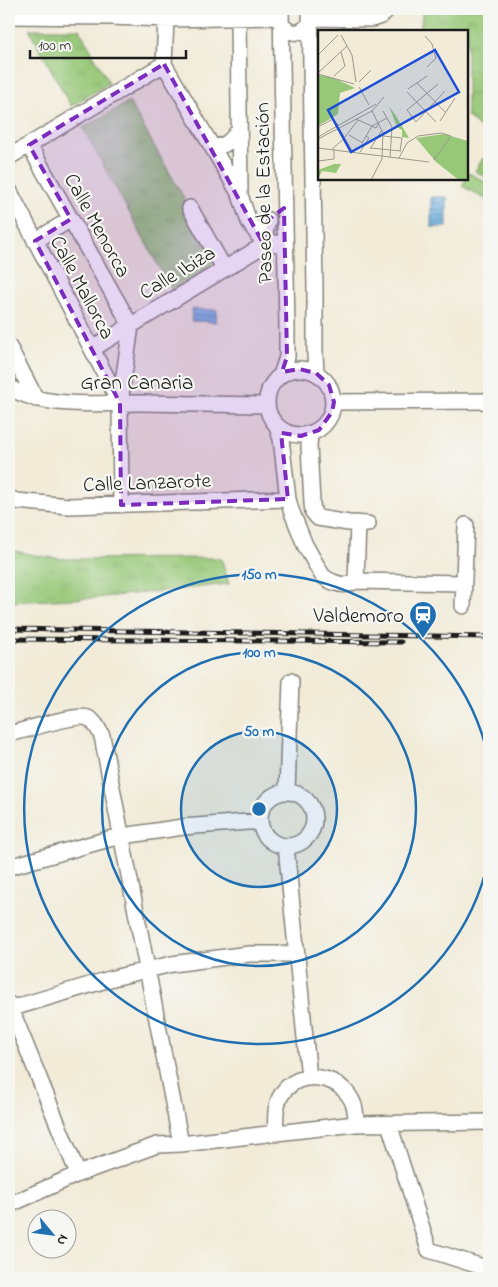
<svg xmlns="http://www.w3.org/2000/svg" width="498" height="1287" font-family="'Indie Flower',sans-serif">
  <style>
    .grass { fill: #97c878; stroke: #5a724a }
    .park { fill: url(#park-tufts); stroke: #5a724a }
    .water { fill: url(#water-rules); stroke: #40647c }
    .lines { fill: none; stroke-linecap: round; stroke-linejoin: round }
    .minor-casing { stroke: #86847a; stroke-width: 18 }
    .minor { stroke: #fff; stroke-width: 15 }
    .rail-casing { stroke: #1c1c1c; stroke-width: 5 }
    .rail { stroke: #f6f6f2; stroke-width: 3; stroke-dasharray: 9; stroke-linecap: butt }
    .marked { fill: #7b2cbf; fill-opacity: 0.2; stroke: #7b2cbf; stroke-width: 4; stroke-dasharray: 10 6; stroke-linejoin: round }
    .ring { fill: none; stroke: #1f6fb2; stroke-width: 2.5 }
    .labels { text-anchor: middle; stroke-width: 4.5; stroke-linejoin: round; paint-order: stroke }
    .street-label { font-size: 21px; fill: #1c1c1c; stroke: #f6f6f2 }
    .poi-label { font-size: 21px; fill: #1c1c1c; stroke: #f6f6f2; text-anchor: end }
    .inset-road { fill: none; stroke: #9c988d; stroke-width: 1 }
    .view { fill: #1d4ed8; fill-opacity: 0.15; stroke: #1d4ed8; stroke-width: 2.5 }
    .inset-edge { fill: none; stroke: #1c1c1c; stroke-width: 2.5 }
    .centre { fill: #1f6fb2; stroke: #f6f6f2; stroke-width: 2.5 }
    .ring-label { font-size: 15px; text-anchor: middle; font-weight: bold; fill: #1f6fb2; stroke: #f6f6f2; stroke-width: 4.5; stroke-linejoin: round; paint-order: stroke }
  </style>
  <defs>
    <pattern id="park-tufts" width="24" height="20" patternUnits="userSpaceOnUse" patternTransform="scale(1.25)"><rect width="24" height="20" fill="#97c878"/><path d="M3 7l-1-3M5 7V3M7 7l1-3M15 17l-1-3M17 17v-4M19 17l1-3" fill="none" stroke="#82ab67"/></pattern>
    <pattern id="water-rules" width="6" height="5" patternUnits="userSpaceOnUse" patternTransform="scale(1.25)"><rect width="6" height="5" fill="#65abdb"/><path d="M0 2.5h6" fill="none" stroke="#528ab1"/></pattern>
  </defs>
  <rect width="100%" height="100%" fill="#f6f6f2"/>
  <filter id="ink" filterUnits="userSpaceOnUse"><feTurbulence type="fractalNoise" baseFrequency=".02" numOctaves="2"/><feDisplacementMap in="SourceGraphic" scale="10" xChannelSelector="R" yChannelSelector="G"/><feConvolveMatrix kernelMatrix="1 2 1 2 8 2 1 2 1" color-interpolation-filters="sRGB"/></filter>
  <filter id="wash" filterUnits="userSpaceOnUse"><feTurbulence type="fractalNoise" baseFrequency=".0096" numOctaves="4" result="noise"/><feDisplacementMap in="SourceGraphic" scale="20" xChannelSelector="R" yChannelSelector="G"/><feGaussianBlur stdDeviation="1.12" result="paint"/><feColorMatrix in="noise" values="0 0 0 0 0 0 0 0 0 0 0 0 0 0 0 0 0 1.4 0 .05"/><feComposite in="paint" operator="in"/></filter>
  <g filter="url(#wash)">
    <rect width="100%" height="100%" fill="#f1ebd8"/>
    <path class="grass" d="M483,158L489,161V179L475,171Z
      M469,173L489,184V201L462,186Z"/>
    <path class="park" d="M423,9H489V136L467,116V31H420Z
      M29,29H79L109,83L71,106Z
      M129,102L224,268L176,298L83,128Z
      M9,550L46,557L65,559L221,558L229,584L95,598L9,602Z"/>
    <path class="water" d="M431,197H447V227H431Z
      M192,309L217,310L216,322L191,321Z"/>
  </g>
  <g filter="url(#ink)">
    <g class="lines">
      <defs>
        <path id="minor" d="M281,9L287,328V357L281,375
          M310,9L315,287V354L316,373
          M9,16L110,17L166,19L280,17
          M238,18L240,194
          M310,18L372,19L381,16L388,9
          M166,19L164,64L240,195L249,222L258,235L264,239L279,245L285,246
          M281,25C293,35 299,35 310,24
          M29,145L131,326L120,403L121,505
          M212,147C226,147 232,140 239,129
          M9,157L164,64
          M9,190L120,403
          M190,208L224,268
          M35,241L71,219
          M9,347L36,399
          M92,349L259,248L264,239L268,220
          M267 402a33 33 0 1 1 66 0a33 33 0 1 1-66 0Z
          M9,387C43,409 100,403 140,403C183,404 225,404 267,405
          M334,402L489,401
          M277,426L281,439L288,499L291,510L305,545L322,575C328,581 340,586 348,584C351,584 353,582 356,581L463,583
          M310,434L309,446L312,503L313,512L318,518L349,523L368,524
          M9,498L16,501L69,506L288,499
          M356,581L358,523
          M463,606L466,525
          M9,734C23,731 77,713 88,718C96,722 98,729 102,736L181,1144
          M287,791L291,681
          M260 819a27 27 0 1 1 54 0a27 27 0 1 1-54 0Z
          M286,846L309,1078
          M9,867L116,837L183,827L260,821
          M9,1004L78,1174
          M9,1009L113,978L172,964L249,954H297
          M389,1124L429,1250L489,1269
          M276,1134C276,1123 274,1113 278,1102C294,1058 363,1078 355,1124
          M9,1205L78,1174L157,1145L181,1144L355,1124L489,1122"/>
      </defs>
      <use href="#minor" class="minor-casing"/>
      <use href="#minor" class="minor"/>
      <defs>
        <path id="rail" d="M9,629L489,637
          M9,639L401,642"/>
      </defs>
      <use href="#rail" class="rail-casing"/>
      <use href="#rail" class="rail"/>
    </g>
  </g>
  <path class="marked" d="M164,64L263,243L268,220L284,208L287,357L282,372L299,369L316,373L329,385L334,402L332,412L319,430L301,436L281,433L288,499L121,505L120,403L35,241L71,219L29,145Z"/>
  <circle cx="259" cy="809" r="78" fill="#1f6fb2" fill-opacity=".12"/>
  <g class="ring">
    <circle cx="259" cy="809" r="78"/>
    <circle cx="259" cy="809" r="157"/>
    <path d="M489 858A235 235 0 1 1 489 760"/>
  </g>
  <defs>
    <symbol id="station-pin" viewBox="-11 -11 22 30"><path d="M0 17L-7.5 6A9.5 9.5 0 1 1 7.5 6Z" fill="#1f6fb2" stroke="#f6f6f2"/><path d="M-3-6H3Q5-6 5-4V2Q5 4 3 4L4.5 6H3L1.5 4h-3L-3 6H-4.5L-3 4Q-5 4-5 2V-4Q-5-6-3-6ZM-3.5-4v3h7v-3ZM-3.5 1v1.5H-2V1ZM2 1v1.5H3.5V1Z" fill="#fff"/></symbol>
  </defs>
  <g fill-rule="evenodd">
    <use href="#station-pin" x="407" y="599" width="32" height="43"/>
  </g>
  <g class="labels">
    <g class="street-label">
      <text transform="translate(263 193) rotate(-91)" y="7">Paseo de la Estación</text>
      <text transform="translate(98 225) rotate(61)" y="7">Calle Menorca</text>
      <text transform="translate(177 272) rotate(-31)" y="7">Calle Ibiza</text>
      <text transform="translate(83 287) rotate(62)" y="7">Calle Mallorca</text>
      <text x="137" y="389">Gran Canaria</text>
      <text transform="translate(147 482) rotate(-2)" y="7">Calle Lanzarote</text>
    </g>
    <g class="poi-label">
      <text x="404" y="622">Valdemoro</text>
    </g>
  </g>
  <g transform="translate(318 30)">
    <rect width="150" height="150" fill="#f1ebd8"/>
    <path d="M126,104L150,111V150H141L118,132L98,108Z" fill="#97c878"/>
    <path d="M0,45L16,48L37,58L22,63L20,84L0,96ZM71,76L78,86L91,108L84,107V100L79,97ZM16,134H23L18,143L4,141L0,149V140Z" fill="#97c878"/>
    <path class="inset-road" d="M23,5L34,25L38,52M107,6L114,14L118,28L109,37M0,25L20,5M0,43L29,16M0,44L36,54M16,46L27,36L23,22M41,52L53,40M99,53L128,83M120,54L89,80L98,92L127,61M41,57L51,75M90,59L109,46M89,62L118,92M65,81L74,97L72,127M38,89L58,98L61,93M122,91L137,68M0,97L15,89L20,95M21,98L34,121M31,105L45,113M65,106L84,108L82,121M0,107L58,74M27,107L40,90M0,109L54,81L66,67M44,113L54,96L69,88M0,118L111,132M53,118L83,121M14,119L27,108M52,119L64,100M42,122L51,108L48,106M81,128L89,113L100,106L123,103L133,106L116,130L117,127M0,131L16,129V119M53,150L64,129L65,103L54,81"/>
    <path class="view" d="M117,20L141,62L33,122L10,80Z"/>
    <rect width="150" height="150" class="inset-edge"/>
  </g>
  <circle cx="259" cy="809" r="8" class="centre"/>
  <g class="ring-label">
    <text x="259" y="579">150 m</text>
    <text x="259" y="657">100 m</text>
    <text x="259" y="736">50 m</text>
  </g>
  <rect width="498" height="1287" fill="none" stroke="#f6f6f2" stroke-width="30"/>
  <g transform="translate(52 1234) rotate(119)"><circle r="24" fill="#f6f6f2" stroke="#9f9f9c"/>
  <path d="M0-4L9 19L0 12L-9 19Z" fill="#1f6fb2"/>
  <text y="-8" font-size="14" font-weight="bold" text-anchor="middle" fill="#1c1c1c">N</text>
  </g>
  <path d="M30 50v8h156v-8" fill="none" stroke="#1c1c1c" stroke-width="2.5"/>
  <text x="38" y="50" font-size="15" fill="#1c1c1c" stroke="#f6f6f2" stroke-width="4" paint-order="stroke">100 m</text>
</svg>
